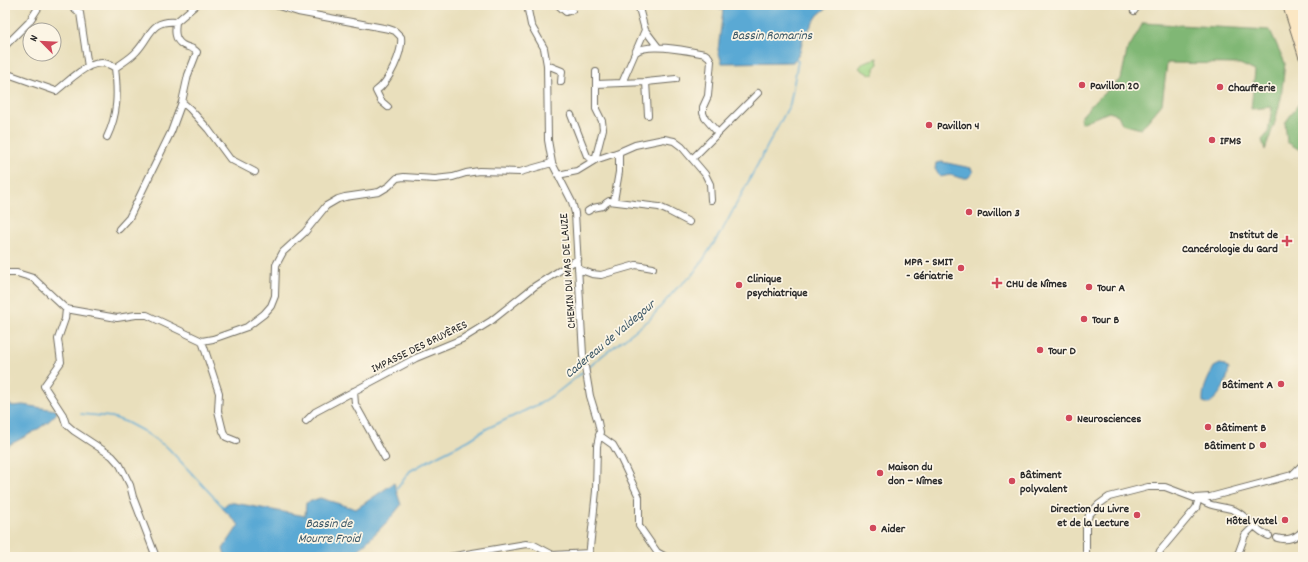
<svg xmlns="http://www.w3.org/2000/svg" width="1308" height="562" font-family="Dekko,sans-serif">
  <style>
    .green { fill: #a0d687; stroke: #668059 }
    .forest { fill: #80b774; stroke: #567150 }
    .water { fill: #5aa9d4; stroke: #426a80 }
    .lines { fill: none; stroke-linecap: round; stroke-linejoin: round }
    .stream { stroke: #5aa9d4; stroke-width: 1.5 }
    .street-casing { stroke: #6e6a5e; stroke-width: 8 }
    .secondary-casing { stroke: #6e6a5e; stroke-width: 10 }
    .street { stroke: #fff; stroke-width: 6 }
    .secondary { stroke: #fbe7c3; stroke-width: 8 }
    .poi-dot { fill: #d1495b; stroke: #fcf5e5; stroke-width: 1.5 }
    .labels { text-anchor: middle; stroke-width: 3.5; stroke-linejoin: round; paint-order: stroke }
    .poi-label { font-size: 12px; font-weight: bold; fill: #2b2b2b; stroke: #fcf5e5; text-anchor: start }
    .street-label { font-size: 12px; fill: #2b2b2b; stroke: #fcf5e5 }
    .water-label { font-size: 13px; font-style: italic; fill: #3b5766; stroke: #fcf5e5 }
  </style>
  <rect width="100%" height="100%" fill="#fcf5e5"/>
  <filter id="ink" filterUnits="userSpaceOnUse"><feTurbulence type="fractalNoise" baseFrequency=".025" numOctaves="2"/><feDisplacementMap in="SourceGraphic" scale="8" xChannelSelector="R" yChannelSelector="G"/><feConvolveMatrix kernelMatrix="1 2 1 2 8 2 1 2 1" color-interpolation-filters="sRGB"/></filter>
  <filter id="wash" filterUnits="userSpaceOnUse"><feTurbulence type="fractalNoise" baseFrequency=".012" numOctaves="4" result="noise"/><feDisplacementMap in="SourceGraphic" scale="16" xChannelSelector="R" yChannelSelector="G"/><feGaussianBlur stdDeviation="0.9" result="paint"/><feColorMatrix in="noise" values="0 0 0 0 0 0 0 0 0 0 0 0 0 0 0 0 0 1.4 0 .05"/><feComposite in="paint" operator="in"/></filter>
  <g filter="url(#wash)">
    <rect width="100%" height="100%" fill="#e9dfbc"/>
    <path class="green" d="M877,58L878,64L874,68V75L865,72L859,68L864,62Z"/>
    <path class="forest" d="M1143,23L1270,30L1285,63L1281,98L1275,122L1265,150L1262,140L1268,133L1272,107L1251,109L1255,71L1240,64L1167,63L1162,104L1141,129L1122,124L1118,115L1109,112L1081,123L1080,118L1095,101L1121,79L1127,51Z
      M1303,98V152L1287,142L1285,123Z"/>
    <path class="water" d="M709,5H830L818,15L803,38L800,52L793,62L722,63L718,50L723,10Z
      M942,162L971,168L973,172L968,178H961L950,175L940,177L935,169L936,163Z
      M1220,364L1225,365L1229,369C1226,385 1222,393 1209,404L1203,402C1202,389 1208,379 1214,367Z
      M5,400L12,406L23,405L56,410L57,413C44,428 24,437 7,446L5,449Z
      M394,483L401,505L389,520L351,557H226L223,549L239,525L222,508L229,502L305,516L306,503L320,498L356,509Z"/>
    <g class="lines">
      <path class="stream" d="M588,368L603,355L649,320L676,289L692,275L703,260L723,229L790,104L798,61L795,57
        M81,414L112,417L126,422L143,431L168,448L224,508
        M396,490L410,471L437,456L469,440L486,429L541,403L559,391L583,372"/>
    </g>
  </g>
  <g filter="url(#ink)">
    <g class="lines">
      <defs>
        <path id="street" d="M70,5L80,13L88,67
          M275,5L298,12L389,29L395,31L401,37C403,52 389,82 376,91L381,101L388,107
          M527,5L531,25L544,48L547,65L548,140L552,163L572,202L575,213L583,355L590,396L598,422L600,432L597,446L596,491L589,557
          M558,5L566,12L572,10
          M637,5L639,8L645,30L658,47
          M1004,5H1016
          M1134,11L1138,5
          M5,46L29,22L40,5
          M636,52C648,42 689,51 705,54L709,57L711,61L708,96L703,107V113L705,118L718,133L692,159
          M547,65L562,71L561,82
          M5,73L56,91C72,79 95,52 115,68C122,63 131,58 137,51C151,36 150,20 176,22
          M646,82L648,115
          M622,83L646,82L676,79
          M596,84L622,83L645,30
          M182,102L190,109L208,129L230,159L255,172
          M571,115L587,156L595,160L603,129L602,121L596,109V72
          M718,133L758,93
          M107,137C118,114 118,93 115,68
          M558,175L577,171L595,160L619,152L635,145L664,139L674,141L682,147L705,174L710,184L711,200
          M614,201L619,172V152
          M588,211L593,208L603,206L606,203L609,201L659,207L668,211L689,222
          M119,229L129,218L171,132L182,102L188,75L197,52C193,47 188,48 183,45C174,40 175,30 176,22L196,5
          M578,269L592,274L601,275L636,265L653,268
          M5,273H17L33,278L66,309L117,318L136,315H147L202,341L219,393L218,411L223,431L226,437L236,441
          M66,309L65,319L58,339L61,362L44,386L63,415L66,424L74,431L112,456L120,465L130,485L133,497L156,557
          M202,341L213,339L247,327L264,314L271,306L275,296L276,265L283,252L305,232L326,206L338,199L345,197L379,192L389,186L397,178L404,177L435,179L453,177L466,173L479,171L520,172L552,163
          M354,391L355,404L385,458
          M306,421L315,412L416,358L462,339L491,321L535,286L578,259
          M599,435L613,445L621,459L639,497V526L657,552L666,557
          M1292,475L1303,474
          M1199,498C1208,507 1222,506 1234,510C1248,516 1255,531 1269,536
          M1277,538C1287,541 1297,538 1303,530
          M449,557L526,544L534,545L553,555L590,553
          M1086,557V524L1089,515L1098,505L1109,497L1148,487H1165L1194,498L1210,497L1292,475L1303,464
          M1158,557L1160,551L1196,508L1199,498
          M1237,557L1245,535L1255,525"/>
        <path id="secondary" d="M1287,5L1303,56
          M1295,5L1303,34"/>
      </defs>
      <use href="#street" class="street-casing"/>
      <use href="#secondary" class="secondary-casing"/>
      <use href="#street" class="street"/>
      <use href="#secondary" class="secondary"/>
    </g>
  </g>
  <g class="poi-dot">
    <circle cx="1082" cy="85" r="4"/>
    <circle cx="1220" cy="87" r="4"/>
    <circle cx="929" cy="125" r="4"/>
    <circle cx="1212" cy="140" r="4"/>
    <circle cx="969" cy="212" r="4"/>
    <path d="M1285 235h4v4h4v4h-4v4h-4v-4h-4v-4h4z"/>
    <circle cx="961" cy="268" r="4"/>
    <path d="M995 277h4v4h4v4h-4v4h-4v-4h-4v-4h4z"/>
    <circle cx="739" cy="285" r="4"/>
    <circle cx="1089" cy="287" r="4"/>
    <circle cx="1084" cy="319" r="4"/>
    <circle cx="1040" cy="350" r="4"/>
    <circle cx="1281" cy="384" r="4"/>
    <circle cx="1069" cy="418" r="4"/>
    <circle cx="1208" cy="427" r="4"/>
    <circle cx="1263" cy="445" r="4"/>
    <circle cx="880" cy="473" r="4"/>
    <circle cx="1012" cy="481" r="4"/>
    <circle cx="1137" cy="515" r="4"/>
    <circle cx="1285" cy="520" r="4"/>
    <circle cx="873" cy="528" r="4"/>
  </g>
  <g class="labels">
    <g class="poi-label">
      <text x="1090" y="89">Pavillon 20</text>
      <text x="1228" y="91">Chaufferie</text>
      <text x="937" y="129">Pavillon 4</text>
      <text x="1220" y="144">IFMS</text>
      <text x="977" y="216">Pavillon 3</text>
      <text x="1278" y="238" text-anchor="end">Institut de<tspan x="1278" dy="14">Cancérologie du Gard</tspan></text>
      <text x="953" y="265" text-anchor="end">MPR - SMIT<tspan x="953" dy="14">- Gériatrie</tspan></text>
      <text x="747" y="282">Clinique<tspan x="747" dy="14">psychiatrique</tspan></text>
      <text x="1006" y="287">CHU de Nîmes</text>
      <text x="1097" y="291">Tour A</text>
      <text x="1092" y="323">Tour B</text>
      <text x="1048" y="354">Tour D</text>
      <text x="1273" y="388" text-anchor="end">Bâtiment A</text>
      <text x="1077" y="422">Neurosciences</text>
      <text x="1216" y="431">Bâtiment B</text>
      <text x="1255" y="449" text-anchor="end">Bâtiment D</text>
      <text x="888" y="470">Maison du<tspan x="888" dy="14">don – Nîmes</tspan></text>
      <text x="1020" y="478">Bâtiment<tspan x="1020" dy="14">polyvalent</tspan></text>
      <text x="1129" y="512" text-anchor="end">Direction du Livre<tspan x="1129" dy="14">et de la Lecture</tspan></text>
      <text x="1277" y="524" text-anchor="end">Hôtel Vatel</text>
      <text x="881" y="532">Aider</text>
    </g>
    <g class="street-label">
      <text transform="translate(567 271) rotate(-94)" y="4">CHEMIN DU MAS DE LAUZE</text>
      <text transform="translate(419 346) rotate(-26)" y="4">IMPASSE DES BRUYÈRES</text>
    </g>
    <g class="water-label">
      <text x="772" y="39">Bassin Romarins</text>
      <text transform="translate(609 338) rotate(-40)" y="5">Cadereau de Valdegour</text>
      <text x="329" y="527">Bassin de<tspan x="329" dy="15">Mourre Froid</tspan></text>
    </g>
  </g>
  <rect width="1308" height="562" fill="none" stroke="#fcf5e5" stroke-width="20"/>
  <g transform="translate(42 42) rotate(294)"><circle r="19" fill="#fcf5e5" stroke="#a8a49b"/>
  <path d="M0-3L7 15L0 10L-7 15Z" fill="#d1495b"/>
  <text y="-6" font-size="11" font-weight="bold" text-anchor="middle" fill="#2b2b2b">N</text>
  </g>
</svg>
